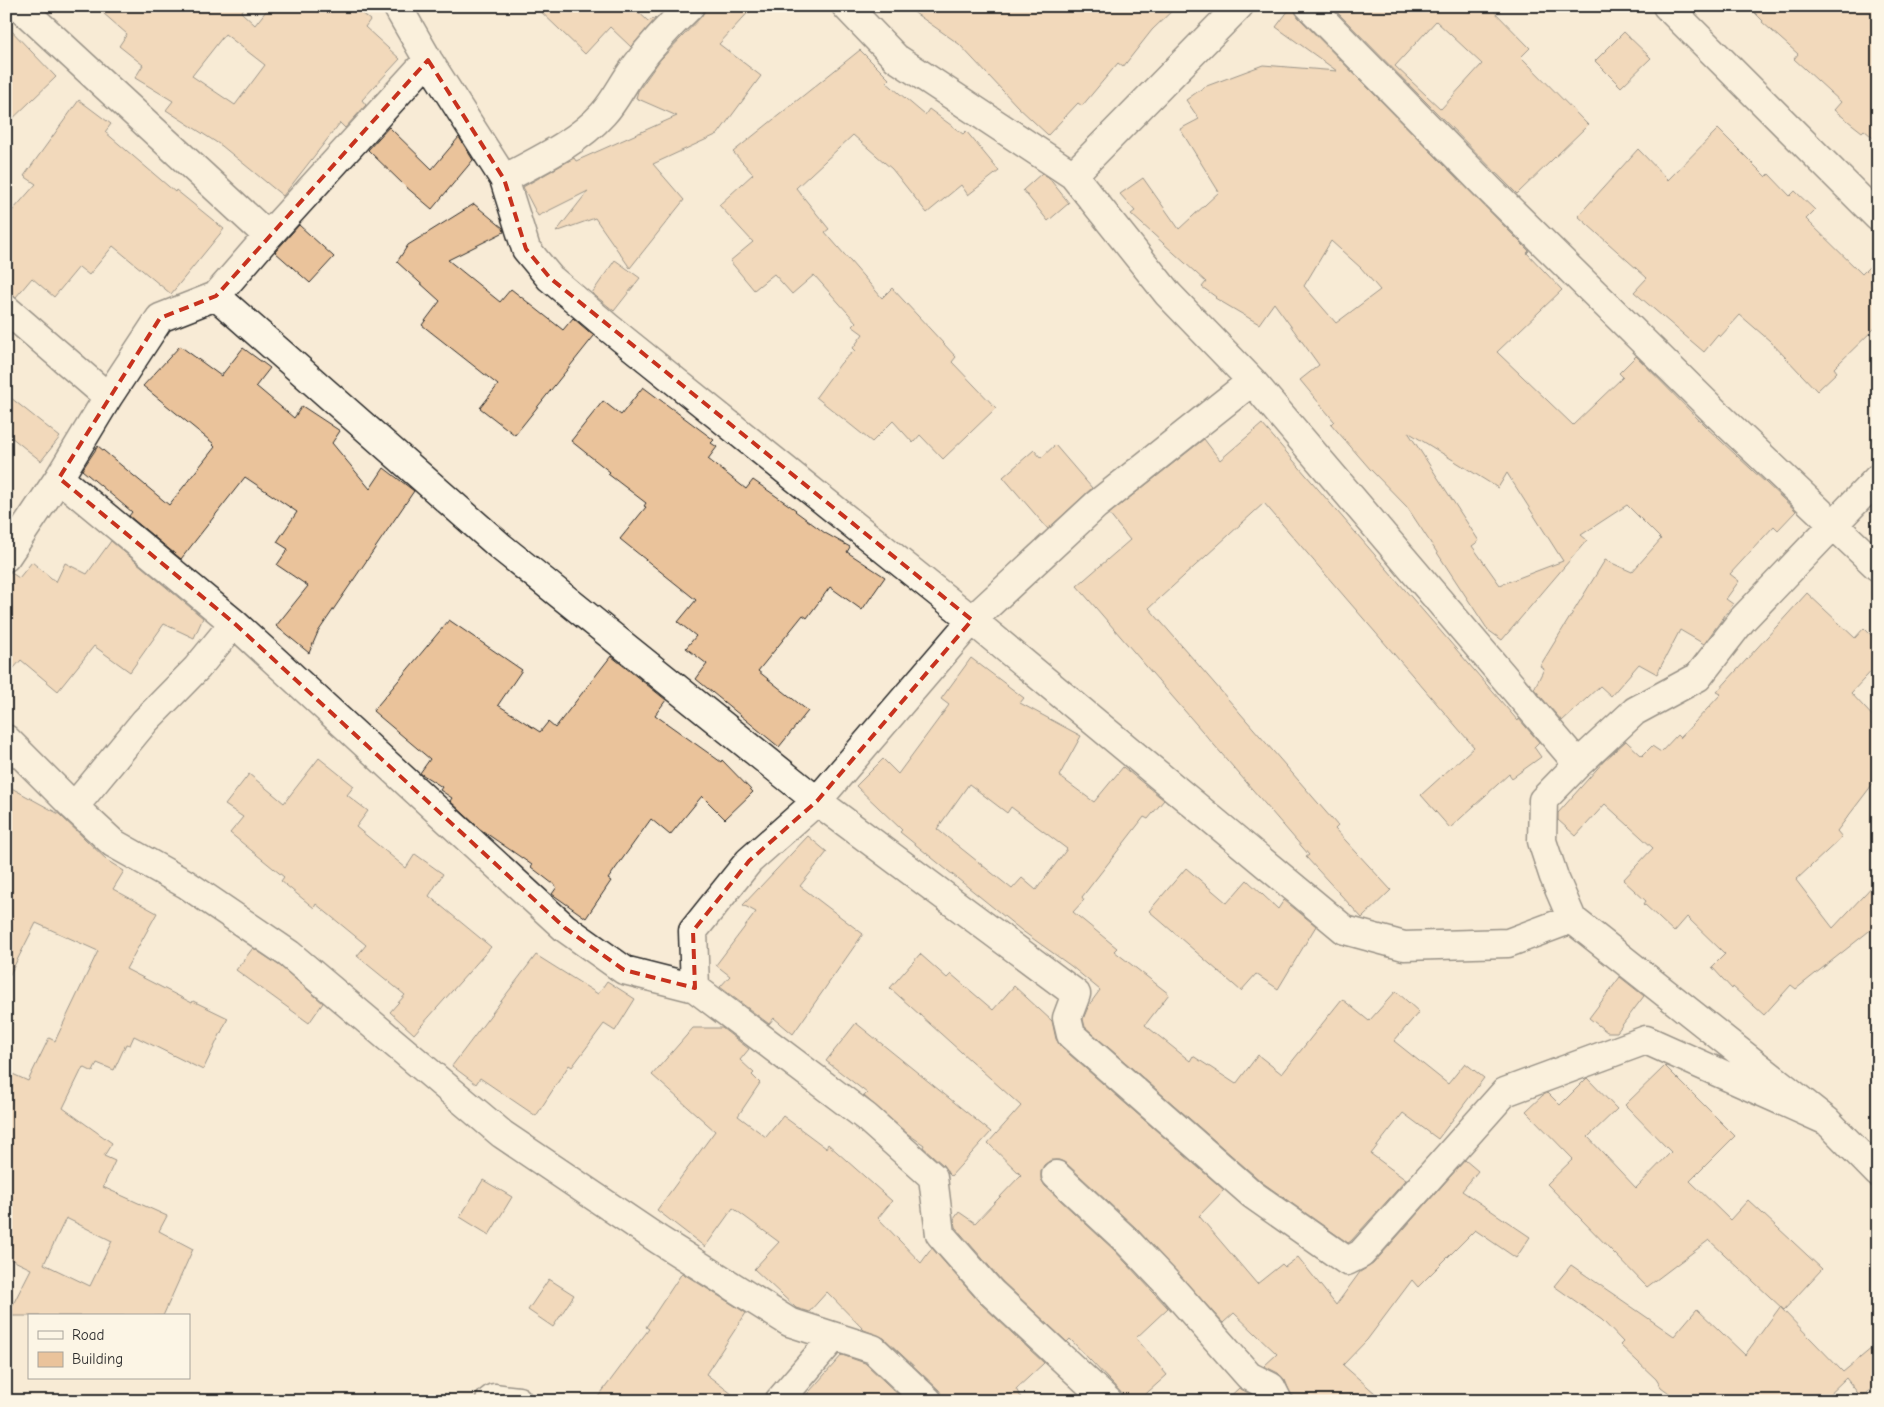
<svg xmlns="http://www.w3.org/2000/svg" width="1884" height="1407" font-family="'Comic Neue',sans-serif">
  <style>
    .building { fill: #eac39b; stroke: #2b2b2b; fill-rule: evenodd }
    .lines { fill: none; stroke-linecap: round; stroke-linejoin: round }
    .minor-casing { stroke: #2b2b2b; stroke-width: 31 }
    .minor { stroke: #fcf5e5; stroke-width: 28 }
    .marked { fill: none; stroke: #c8321e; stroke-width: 4; stroke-dasharray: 10 6; stroke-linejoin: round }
  </style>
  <rect width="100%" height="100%" fill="#f8ebd6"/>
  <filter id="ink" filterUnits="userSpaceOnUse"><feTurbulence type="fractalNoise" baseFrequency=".02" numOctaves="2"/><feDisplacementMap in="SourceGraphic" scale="10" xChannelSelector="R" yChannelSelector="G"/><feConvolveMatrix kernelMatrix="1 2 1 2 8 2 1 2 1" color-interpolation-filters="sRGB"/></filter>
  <g filter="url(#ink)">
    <path class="building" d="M95,6H246L241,12L255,25L270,6H352L370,20L365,27L400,59L362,100L366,105L345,128L340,123L283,196L222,146L166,110L173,101L135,78L143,65L119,46L127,34ZM225,34L265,65L235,105L192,76Z
      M535,6H632L648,21L656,18L631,47L610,27L585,54Z
      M708,6H754L719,44L761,76L718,134L653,164L684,200L630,268L595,218L556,232L588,191L538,216L523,187L574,158L576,161L677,116L636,98L638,91L660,60L701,17Z
      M905,6H1177L1152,30L1123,67L1118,63L1082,106L1078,103L1048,135L1017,106L959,44Z
      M1292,6H1294L1298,17L1518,240L1529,251L1527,253L1562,290L1497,352L1573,425L1623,377L1619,373L1636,356L1706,427L1796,511L1778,530L1774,526L1730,574L1739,581L1726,599L1733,604L1704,644L1680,630L1657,674L1639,664L1611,696L1600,686L1562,721L1534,689L1544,669L1540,666L1605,560L1632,572L1661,539L1627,505L1581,535L1587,540L1502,640L1488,630L1407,507L1370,469L1331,424L1334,421L1300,380L1319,365L1274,303L1259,324L1215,298L1216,297L1202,287L1206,282L1131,214L1135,211L1120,194L1143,178L1179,229L1219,192L1180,129L1199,119L1186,100L1204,87L1263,65L1337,71L1276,27ZM1331,241L1361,268L1380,290L1336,323L1304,286ZM1408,432L1498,488L1507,473L1563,561L1500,585L1472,546L1479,541Z
      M1331,6H1489L1530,48L1521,57L1588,125L1517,194ZM1436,21L1482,64L1441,109L1395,66Z
      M1748,6H1878V142L1864,130L1862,132L1834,110L1841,102L1794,59L1798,54L1762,22L1763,21Z
      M6,25L56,77L6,125Z
      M1624,32L1651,58L1621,87L1595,61Z
      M860,50L889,79L886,82L925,115L929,109L963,134L966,131L999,171L968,195L961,185L927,213L892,169L853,135L796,188L829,229L825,232L882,298L892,288L956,357L952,362L996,408L943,459L920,435L913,443L893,421L872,442L816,397L841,363L855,350L853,348L863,334L852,326L856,322L814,275L792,294L774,274L754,290L730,261L753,242L719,205L753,174L733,152Z
      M79,100L111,124L105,132L175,192L176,190L224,229L171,294L113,246L89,275L79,267L54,297L32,278L16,297L6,294V218L36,184L24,176Z
      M389,127L432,169L459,137L473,160L432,209L405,186L368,150Z
      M1718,129L1766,177L1769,174L1790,196L1795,191L1815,210L1806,219L1862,274L1878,258V325L1834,368L1837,372L1817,391L1770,341L1740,315L1720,337L1718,335L1704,352L1634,292L1647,278L1578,216L1638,149L1668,180Z
      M1042,173L1048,177L1069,203L1048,221L1023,190Z
      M474,204L503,228L504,232L448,260L500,302L511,289L563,330L573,318L594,336L515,435L480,408L498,385L422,325L440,301L397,262L408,245Z
      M299,225L334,257L310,283L275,252Z
      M615,260L640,278L614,311L592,293Z
      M180,346L221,376L243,348L270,368L256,386L294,418L302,406L340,431L332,443L370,489L384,468L414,491L318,632L309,653L276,626L308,586L277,565L288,549L277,542L297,512L245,477L181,559L129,516L132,512L82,470L98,446L169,505L215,447L213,445L214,444L143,386Z
      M643,387L714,440L711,443L717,447L708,459L746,489L753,480L796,510L795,511L825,533L850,547L847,552L885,577L862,610L830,587L807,618L803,615L758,671L808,711L779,747L696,679L707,664L686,648L696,636L678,622L696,600L620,539L646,507L644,506L646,503L608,474L610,472L571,441L603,401L621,415Z
      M6,394L60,437L41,461L6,433Z
      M1262,424L1518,721L1519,719L1539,742L1534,747L1541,757L1512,778L1509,774L1450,828L1421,795L1474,747L1264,503L1149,608L1338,826L1335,829L1391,890L1362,918L1306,857L1309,855L1077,586L1130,540L1109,514L1204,439L1220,460Z
      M1055,445L1092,488L1048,529L1003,477L1034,450L1041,458Z
      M111,541L203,618L194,638L164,624L130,672L94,646L58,691L21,660L6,677V572H10L19,578L32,562L56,582L65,563L87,574Z
      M1807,593L1855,638L1864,628L1878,642V664L1851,693L1878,722V777L1837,831L1842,837L1796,880L1833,928L1878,880V924L1796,989L1791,985L1764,1015L1733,987L1732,989L1712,967L1725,954L1687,917L1674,932L1644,904L1646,901L1623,880L1653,848L1605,804L1576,836L1558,820V813L1604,761L1626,741L1642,756L1652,746L1661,752L1677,735L1680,738L1721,694L1717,692Z
      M449,620L522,670L498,705L540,732L548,722L555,728L611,656L666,700L655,715L721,762L722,760L753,792L725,819L702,796L670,835L651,819L608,879L611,881L586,918L552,894L557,887L531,867L532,865L480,829L450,801L452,798L440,790L442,787L420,773L430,759L373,711Z
      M971,658L1024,698L1020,703L1081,736L1059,776L1094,802L1123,767L1164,800L1148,819L1144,817L1082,897L1084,900L1073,912L1117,948L1114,951L1169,994L1145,1025L1190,1061L1193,1056L1236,1084L1258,1055L1282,1074L1342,999L1369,1021L1396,991L1419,1012L1394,1041L1448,1084L1465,1063L1484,1078L1438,1139L1403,1113L1371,1154L1406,1180L1351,1241L1348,1243L1263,1183L1085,1027L1083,1019L1089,1005L1100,990L1071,966L1021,930L900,832L902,830L856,786L883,759L898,774L949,705L941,699ZM969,784L1007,813L1011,807L1067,849L1036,890L1022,878L1012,889L937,829Z
      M319,758L354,786L347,795L368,811L356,827L406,868L415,854L443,874L429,896L491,947L414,1034L390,1012L405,995L357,956L366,945L316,904L314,908L281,881L284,877L230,833L243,817L225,805L249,774L284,803Z
      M6,785L59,814L108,861L124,871L113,889L157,913L126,969L192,1003L193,1001L228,1018L203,1070L134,1036L130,1045L126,1044L114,1070L97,1063L93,1072L83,1067L63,1108L112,1143L104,1156L115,1161L103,1187L167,1216L159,1231L193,1249L163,1316H7L31,1269L6,1257V1071L28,1081L49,1038L55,1041L98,951L36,923L6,982ZM66,1218L112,1241L90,1286L44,1264Z
      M808,836L827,852L800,886L863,934L793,1034L774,1018L769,1024L720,987L730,976L716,965L756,912L743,905Z
      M1186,868L1227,903L1247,880L1278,909L1284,900L1316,926L1278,989L1256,974L1241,991L1149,911Z
      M253,948L280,966L323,1003L309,1023L236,970Z
      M920,954L947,978L951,974L993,1010L1014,986L1052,1021L1056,1039L1061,1047L1224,1190L1199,1216L1257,1284L1282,1264L1285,1267L1298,1257L1336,1305L1360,1272L1373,1264L1465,1160L1478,1171L1462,1191L1530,1237L1516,1258L1475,1230L1418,1287L1412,1280L1367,1340L1343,1365L1384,1401H1293L1285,1380L1278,1373L1264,1366L1277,1354L1234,1313L1223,1323L1136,1228L1067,1164L1059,1160H1051L1044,1165L1041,1171V1179L1045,1186L1114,1250L1168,1308L1136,1338L1167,1375L1138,1401H1129L1070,1339L1067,1342L1002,1281L955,1227L954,1219L959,1212L975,1223L1021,1175L988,1143L1021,1106L890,988Z
      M536,955L598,994L607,981L635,999L615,1031L604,1024L572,1067L569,1065L536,1116L480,1078L476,1084L452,1066Z
      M1620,977L1644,996L1617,1032H1607L1589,1018Z
      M856,1023L991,1132L951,1176L948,1173L943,1165L923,1147L924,1145L908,1134L864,1096L867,1093L826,1061Z
      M693,1028H722L749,1049L740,1060L754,1073L752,1075L760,1083L738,1116L766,1137L783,1116L826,1148L828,1144L892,1201L878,1218L921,1263L932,1248L980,1303L1044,1363L1016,1389L1023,1401H943V1396L939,1390L884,1338L864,1330L827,1292L809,1312L796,1308L754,1269L779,1242L733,1208L705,1247L657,1210L715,1131L652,1075Z
      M1665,1066L1735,1136L1690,1181L1730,1220L1748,1200L1822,1269L1784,1310L1709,1240L1647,1287L1547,1184L1573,1159L1526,1111L1543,1095L1548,1093L1560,1105L1587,1078L1617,1109L1588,1137L1636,1188L1671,1152L1625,1105Z
      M483,1180L512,1197L489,1235L460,1217Z
      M1571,1265L1674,1336L1697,1309L1745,1355L1780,1307L1843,1372L1878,1343V1384L1861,1397L1846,1378L1822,1401H1680L1661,1387L1656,1379L1620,1345L1623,1342L1602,1320L1554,1286Z
      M682,1273L746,1313L706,1374L741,1401H595L649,1329L646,1327Z
      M549,1279L574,1295L553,1327L528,1310Z
      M842,1355L865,1363L905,1401H801Z
      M1239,1388L1259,1399L1260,1401H1225Z"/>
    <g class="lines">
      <defs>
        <path id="minor" d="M397,6L428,60L504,179L526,249L550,278L609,328L972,620L1345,930L1404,946L1508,943L1572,919L1827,1121L1878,1173
          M846,6L896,58L1073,175L1168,294L1252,381L1578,764L1543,800L1542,841L1554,877L1572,919
          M1309,6L1490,190L1720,417L1878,567
          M1667,6L1878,217
          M1073,175L1239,6
          M504,179C537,161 577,143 603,114C616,100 624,81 636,66C652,44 670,25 690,6
          M268,236L428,60
          M216,296L501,547L817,801L1076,994L1067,1018L1071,1035L1253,1195L1347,1261L1361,1254L1505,1092L1646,1040L1827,1121
          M6,309L108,397
          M59,478L234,623L565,928L624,970L695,988L866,1117L933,1177L940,1234L991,1292L1108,1401
          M6,557L59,478L108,397L160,318L216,296L268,236L19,6
          M6,739L74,807L113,843L186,884L289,954L502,1134L659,1240L789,1322L873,1349L928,1401
          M1578,764L1635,711L1698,677L1742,620L1878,478
          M74,807L145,721L197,668L234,623
          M695,988L693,931L749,861L817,801L972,620L1096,505L1252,381
          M1056,1175L1125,1239L1167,1283L1249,1376L1271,1387L1278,1401
          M490,1401L494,1398L518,1401
          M779,1401L834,1337"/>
      </defs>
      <use href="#minor" class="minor-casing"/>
      <use href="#minor" class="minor"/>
    </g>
  </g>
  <path d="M0 0H1884V1407H0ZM428,60L504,179L526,249L550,278L972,620L817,801L749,861L693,931L695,988L624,970L565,928L234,623L59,478L160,318L216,296Z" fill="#f8ebd6" fill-opacity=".55" fill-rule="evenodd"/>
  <path class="marked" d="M428,60L504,179L526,249L550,278L972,620L817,801L749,861L693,931L695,988L624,970L565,928L234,623L59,478L160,318L216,296Z"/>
  <rect width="1884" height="1407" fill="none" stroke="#fcf5e5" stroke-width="25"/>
  <rect x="12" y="12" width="1859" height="1382" fill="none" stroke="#2b2b2b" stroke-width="2" filter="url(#ink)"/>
  <rect x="28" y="1314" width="162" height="65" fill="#fcf5e5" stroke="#a8a49b"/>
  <rect x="38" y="1331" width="25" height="8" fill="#fcf5e5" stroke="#a8a49b"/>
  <text x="72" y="1340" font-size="15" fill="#2b2b2b">Road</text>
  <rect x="38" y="1352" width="25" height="15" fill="#eac39b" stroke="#a8a49b"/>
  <text x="72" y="1364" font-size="15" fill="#2b2b2b">Building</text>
</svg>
